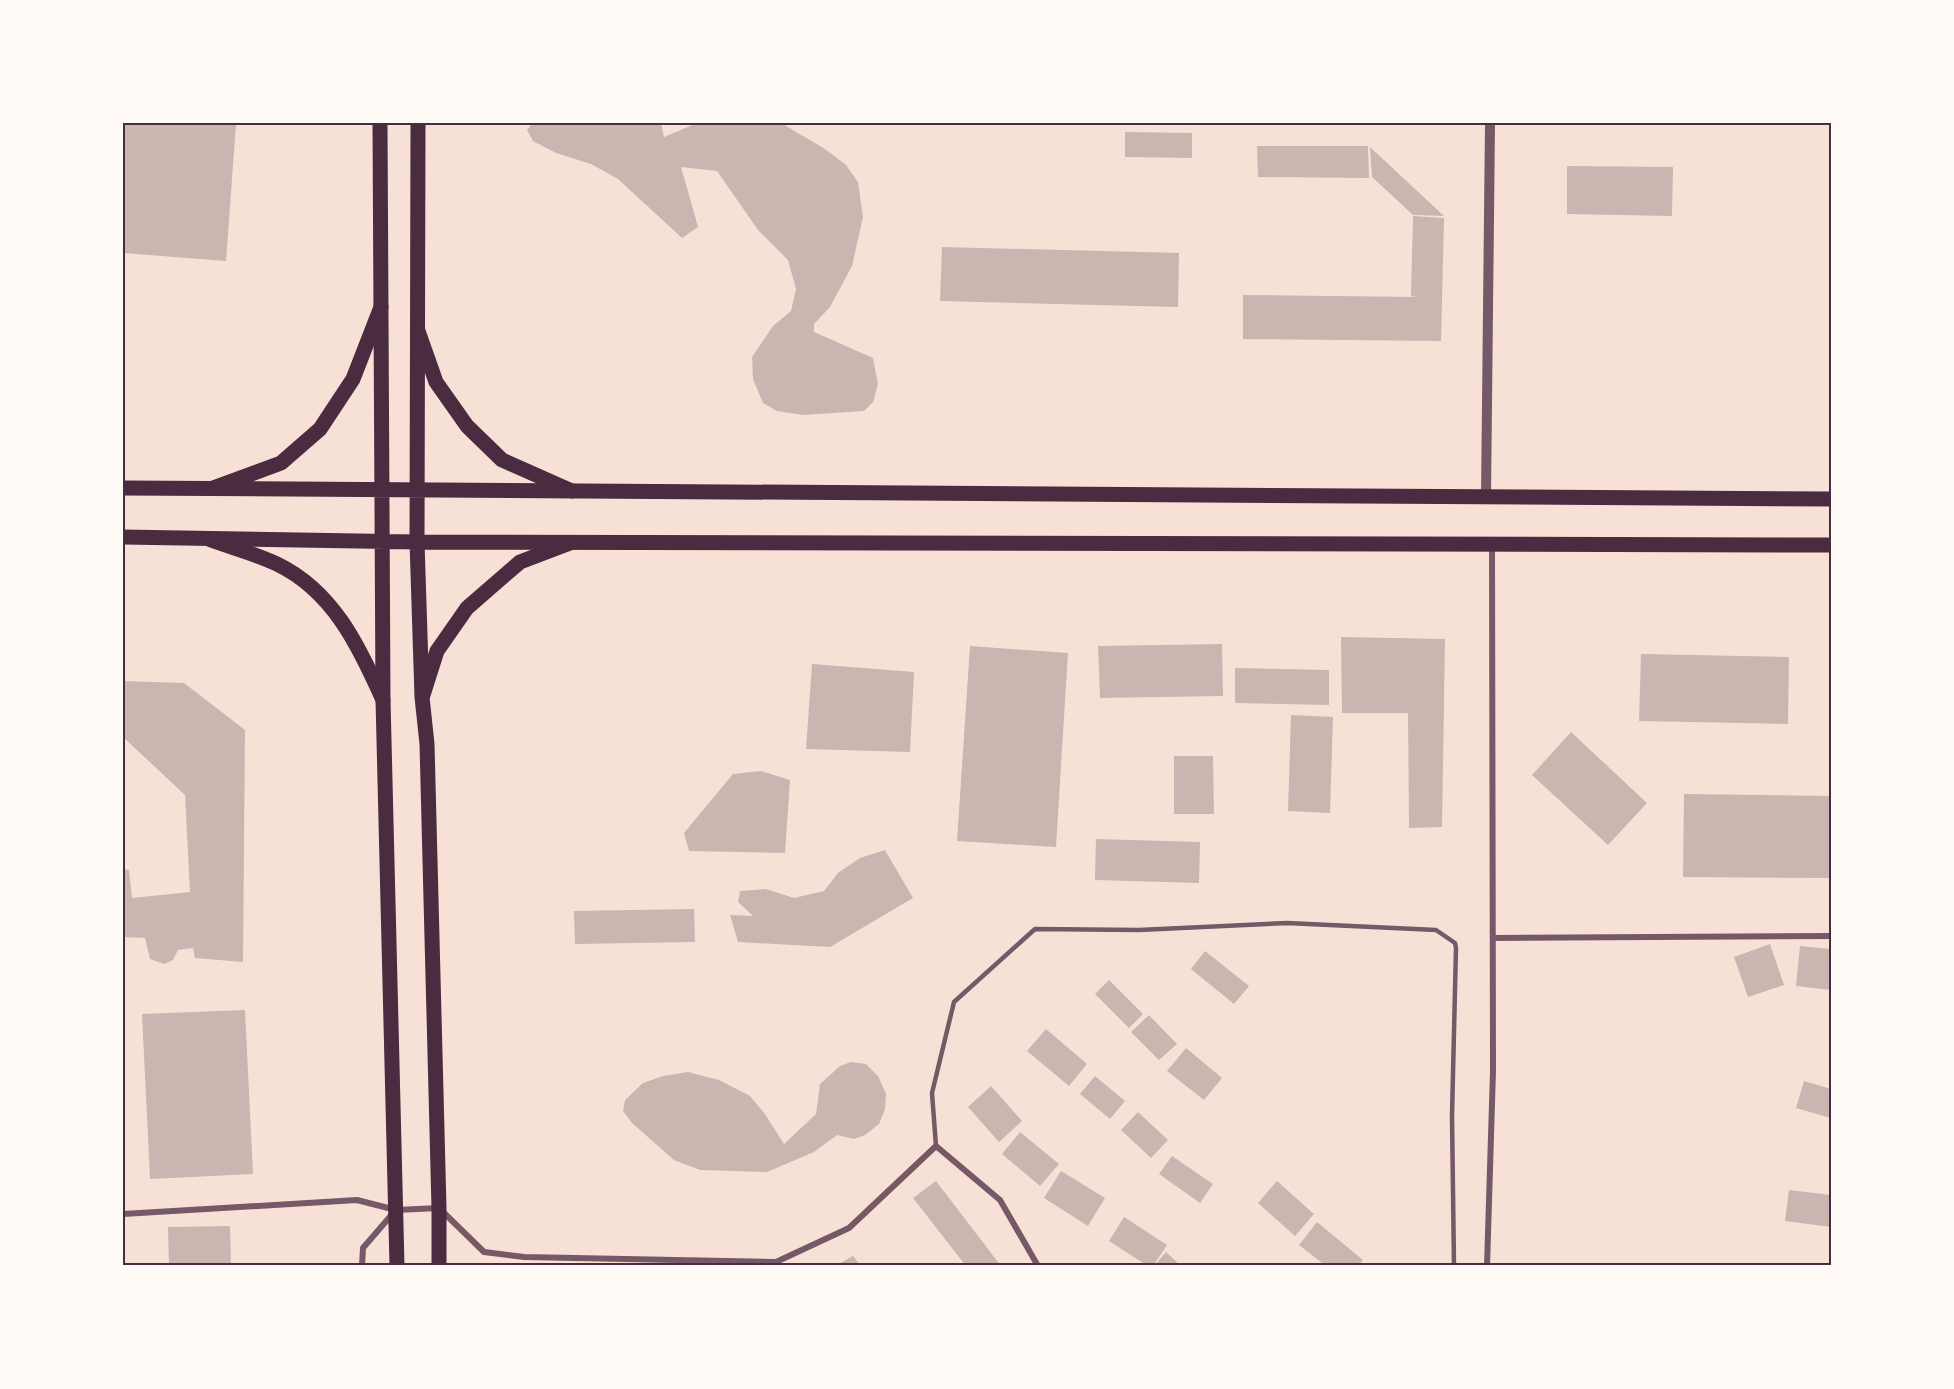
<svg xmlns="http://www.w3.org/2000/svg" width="1954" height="1389" font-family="Poppins,sans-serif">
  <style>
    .building { fill: #ccb4b1 }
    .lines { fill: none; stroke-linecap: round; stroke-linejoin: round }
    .service { stroke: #755966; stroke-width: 4.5 }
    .minor { stroke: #755966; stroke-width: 6 }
    .tertiary { stroke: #755966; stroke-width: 10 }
    .primary { stroke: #4a2c40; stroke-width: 15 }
    .trunk { stroke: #4a2c40; stroke-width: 15 }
    .neatline { fill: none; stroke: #4a2c40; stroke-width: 2 }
  </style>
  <rect width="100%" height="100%" fill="#f7e1d7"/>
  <path class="building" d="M123,123L236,124L226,261L123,253Z
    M533,123H661L664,137L697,123H781L825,149L846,165L858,182L863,217L852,266L830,307L814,324V332L873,358L878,384L873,402L864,411L803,415L777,411L763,403L753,379L752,357L773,326L791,311L796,289L788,260L758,230L717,171L681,167L698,227L682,238L618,179L591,164L556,153L533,141L527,130Z
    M1125,132L1192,133V158L1125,157Z
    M1257,146H1368L1369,178L1258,177Z
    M1370,147L1444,216L1413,215L1372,177Z
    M1567,166L1673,167L1672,216L1567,214Z
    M1413,216L1444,218L1441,341L1243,339V295L1417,297L1411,296Z
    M942,247L1179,253L1178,307L940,301Z
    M1341,637L1445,639L1442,827L1409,828L1408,713H1342Z
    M1222,644L1223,696L1100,698L1098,646Z
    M970,646L1068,653L1056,847L957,841Z
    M1641,654L1789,657L1788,724L1639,721Z
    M812,664L914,672L910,752L806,749Z
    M1235,668L1329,670V705L1235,703Z
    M123,681L184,683L245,730L243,962L195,958L193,948L178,950L173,960L164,964L150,959L145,938L123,937V869L129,870L132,898L190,892L185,795L123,737Z
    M1291,715L1333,717L1330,813L1288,811Z
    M1571,732L1647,803L1608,845L1532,775Z
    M1174,756H1213L1214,814H1174Z
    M761,771L790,780L785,853L689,851L684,833L733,774Z
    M1684,794L1831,796V878L1683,877Z
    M1096,839L1200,842L1199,883L1095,880Z
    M885,850L913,898L830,947L738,942L730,915L753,916L738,902L740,891L766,889L794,898L824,891L838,873L860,858Z
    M694,909L695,942L575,944L574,911Z
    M1770,944L1784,985L1748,997L1734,957Z
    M1800,946L1831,949V990L1796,986Z
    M1205,951L1249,986L1234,1004L1191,969Z
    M1109,980L1143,1014L1129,1028L1095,994Z
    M245,1010L253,1174L150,1179L142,1014Z
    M1149,1015L1177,1044L1159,1060L1131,1032Z
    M1046,1029L1087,1064L1069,1086L1027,1051Z
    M1186,1048L1222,1078L1204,1100L1167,1071Z
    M851,1062L866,1064L878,1076L886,1094L885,1109L879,1124L865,1135L854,1139L837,1135L814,1152L767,1172L700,1170L674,1160L632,1123L623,1111L625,1100L643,1083L663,1076L688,1072L719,1080L750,1096L765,1114L784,1144L816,1114L820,1084L840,1066Z
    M1095,1076L1125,1101L1110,1119L1080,1094Z
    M1804,1081L1831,1089V1118L1796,1108Z
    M991,1086L1022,1121L999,1142L968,1107Z
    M1138,1112L1168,1140L1151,1158L1121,1130Z
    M1020,1132L1059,1164L1040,1186L1002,1154Z
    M1172,1156L1213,1184L1200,1203L1159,1174Z
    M1061,1171L1105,1198L1088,1226L1044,1198Z
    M936,1181L1001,1266H966L913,1198Z
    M1277,1181L1314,1214L1295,1236L1258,1203Z
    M1789,1190L1831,1195V1227L1785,1221Z
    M1124,1217L1167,1245L1153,1266H1148L1109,1241Z
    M1317,1222L1363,1260L1358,1266H1326L1299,1245Z
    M230,1226L231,1266H169L168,1227Z
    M1166,1252L1181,1266H1154Z
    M853,1256L861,1266H835Z"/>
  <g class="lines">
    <path class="service" d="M936,1146L932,1093L954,1002L1035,929L1139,930L1287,923L1436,930L1455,943L1456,948L1452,1116L1454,1266"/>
    <path class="minor" d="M1493,938L1831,936
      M123,1214L357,1200L396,1210L439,1208L484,1252L524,1257L776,1262L849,1228L936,1146L1000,1200L1038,1266
      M362,1266L363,1248L394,1212
      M1487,1266L1493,1071L1492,545"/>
    <path class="tertiary" d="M1486,497L1490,123"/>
    <path class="primary" d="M418,331L436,382L467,426L502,460L572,491
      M213,488L281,463L320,429L353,379L381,307
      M211,540C233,548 256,554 277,564C333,591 359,646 383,700
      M423,695L437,651L467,608L520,562L570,543"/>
    <path class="trunk" d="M380,123L383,700L397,1266
      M418,123L417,542L422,697L427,744L439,1208V1266
      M123,488L1831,499
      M123,537L417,542L1831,545"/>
  </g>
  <rect width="1954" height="1389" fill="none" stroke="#fffaf5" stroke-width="249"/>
  <rect x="124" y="124" width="1706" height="1140" class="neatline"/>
</svg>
